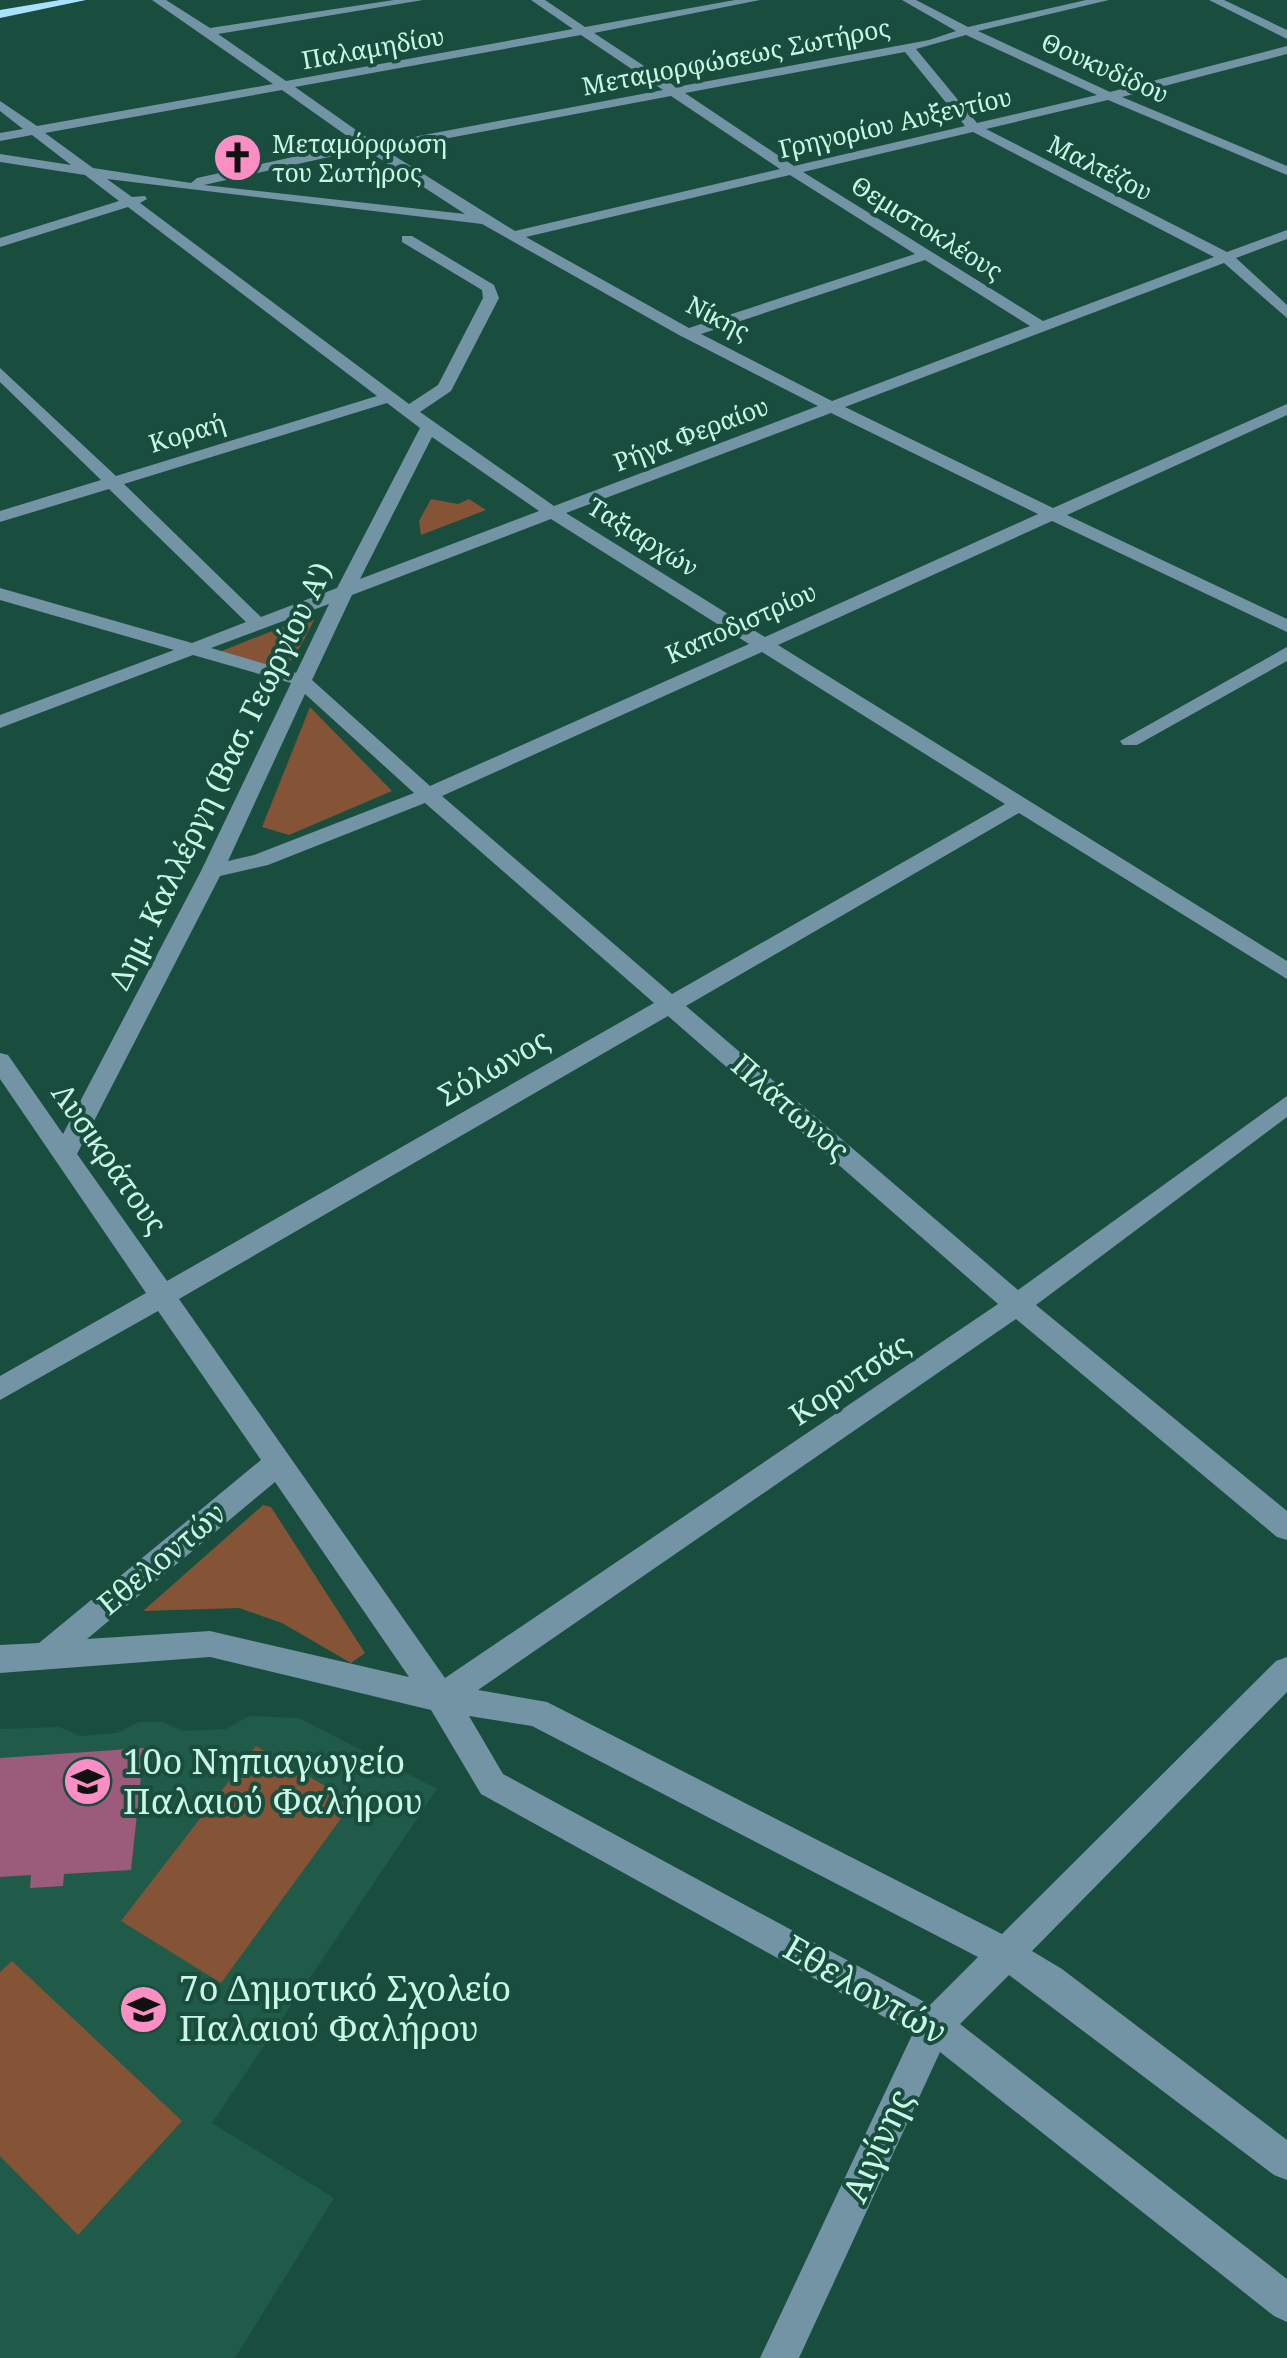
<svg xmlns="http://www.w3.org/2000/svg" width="1287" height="2358" font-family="'Noto Serif',serif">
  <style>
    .built { fill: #205b4a }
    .green { fill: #855336 }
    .building { fill: #9b5b7a }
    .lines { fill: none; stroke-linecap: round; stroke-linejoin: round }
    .minor { fill: #7294a5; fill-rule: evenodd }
    .major { fill: #a9e2fe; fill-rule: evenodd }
    .labels { text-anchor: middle; stroke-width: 8; stroke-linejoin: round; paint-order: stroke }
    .far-street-label { font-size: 25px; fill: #caf7e6; stroke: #194d3e }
    .far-poi-label { font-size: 25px; fill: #caf7e6; stroke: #194d3e; text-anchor: start }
    .street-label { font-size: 30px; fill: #caf7e6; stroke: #194d3e }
    .near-poi-label { font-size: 35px; fill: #caf7e6; stroke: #194d3e; text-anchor: start }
    .near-street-label { font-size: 35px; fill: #caf7e6; stroke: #194d3e }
  </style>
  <rect width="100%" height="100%" fill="#194d3e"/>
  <path class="built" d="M249,1716L299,1718L437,1789L212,2123L334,2198L235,2358H0V1729L60,1727L80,1736L117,1733L139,1722H163L183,1731L226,1729Z"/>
  <path class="green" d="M431,499L458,504L469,499L486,510L421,535L419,521Z
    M310,616L314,620C282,685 283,673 219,652Z
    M310,707L392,791L289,835L262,827Z
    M263,1505L271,1507L365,1653L351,1663L282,1623L239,1608L143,1611Z
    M256,1746L353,1802L221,1983L121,1921Z
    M12,1961L182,2121L78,2235L0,2156V1972Z"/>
  <path class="building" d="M144,1748L131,1870L64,1874L63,1886L30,1888L31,1875L0,1877V1758Z"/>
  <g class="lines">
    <path class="minor" d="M152,0H166L210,28L394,0H423L218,34L286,81L573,29L531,0H545L585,27L735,0H760L594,33L676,87L929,40L956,31L902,0H916L968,27L1086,0H1109L978,31L1110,92L1287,46V54L1122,97L1287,166V175L1108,100L986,129L1227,252L1287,230V239L1236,258L1287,305V318L1224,263L845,407L1053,508L1287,404V415L1067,515L1287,619V632L1052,521L778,645L1287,961V979L1019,813L686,1006L1018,1290L1287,1096V1117L1036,1305L1287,1511V1540L1277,1537L1016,1319L478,1690L547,1702L1002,1934L1276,1661L1287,1657V1692L1032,1951L1062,1969L1287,2140V2180L1274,2175L1009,1975L960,2024L1287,2279V2322L1274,2316L940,2052L799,2358H760L913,2033L481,1794L431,1710L210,1657L0,1673V1645L39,1643L261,1460L158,1311L0,1400V1376L146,1293L0,1079V1053L8,1055L63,1134L201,871L291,683L193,655L0,728V715L174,650L0,600V588L192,643L246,622L109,489L0,522V511L101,480L0,382V368L116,476L377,396L128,207L0,247V238L119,201L85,175L0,162V154L71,165L32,135L0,141V133L23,129L0,111V101L37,126L273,84ZM581,35L663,90L376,144L295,87ZM966,35L1097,95L977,123L916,49ZM905,52L965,126L794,166L685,93ZM282,90L357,143L197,178L191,183L93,168L45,133ZM671,96L780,169L515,231L385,150ZM973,132L1214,257L1043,321L803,172ZM365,149L465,214L204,185ZM790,175L915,254L689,328L526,237ZM107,179L482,224L679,335L818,406L554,506L420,412L451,391L499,298L494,285L412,236H402V242L482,290L483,298L438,385L409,404L140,203L147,199L145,196L132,197ZM925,260L1030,326L832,401L701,334ZM387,403L420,428L337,588L261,617L124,484ZM831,413L1038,514L765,637L566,513ZM432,437L539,511L360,579ZM551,519L749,644L430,786L312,680L352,595ZM329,604L296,673L211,648ZM762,652L1005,804L672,994L442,796ZM305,694L414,793L254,855L228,861ZM425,803L654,1003L167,1281L77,1154L220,876L268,865ZM668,1016L998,1304L445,1678L179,1299ZM275,1482L409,1677L210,1631L87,1639ZM469,1716L532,1726L978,1957L930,2005L503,1774Z
      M1209,0H1224L1287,30V39Z
      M1287,647V661L1137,745H1123L1120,741Z"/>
    <path class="major" d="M60,0H86L0,18V10Z"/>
  </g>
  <defs>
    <symbol id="church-disc" viewBox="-11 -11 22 22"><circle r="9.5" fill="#fb8fc4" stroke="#194d3e"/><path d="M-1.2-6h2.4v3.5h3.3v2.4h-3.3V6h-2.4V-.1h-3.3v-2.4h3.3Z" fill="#111"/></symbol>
    <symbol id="school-disc" viewBox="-11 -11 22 22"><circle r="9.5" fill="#fb8fc4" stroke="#194d3e"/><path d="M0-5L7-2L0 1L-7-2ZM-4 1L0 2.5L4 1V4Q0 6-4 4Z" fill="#111"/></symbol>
  </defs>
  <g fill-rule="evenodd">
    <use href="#church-disc" x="210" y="130" width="55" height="55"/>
    <use href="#school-disc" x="60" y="1754" width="55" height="55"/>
    <use href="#school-disc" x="116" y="1982" width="55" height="55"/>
  </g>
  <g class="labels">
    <g class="far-street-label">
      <text transform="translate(373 48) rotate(-10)" y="9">Παλαμηδίου</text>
      <text transform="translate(736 57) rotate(-11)" y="9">Μεταμορφώσεως Σωτήρος</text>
      <text transform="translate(1105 68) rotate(24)" y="9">Θουκυδίδου</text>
      <text transform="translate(895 123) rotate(-13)" y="9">Γρηγορίου Αυξεντίου</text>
      <text transform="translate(1100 168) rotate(27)" y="9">Μαλτέζου</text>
      <text transform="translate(927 228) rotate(32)" y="9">Θεμιστοκλέους</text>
      <text transform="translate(718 318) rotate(27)" y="9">Νίκης</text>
      <text transform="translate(187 433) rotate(-17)" y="9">Κοραή</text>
      <text transform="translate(691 434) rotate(-21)" y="9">Ρήγα Φεραίου</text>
      <text transform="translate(643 537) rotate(32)" y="9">Ταξιαρχών</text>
      <text transform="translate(741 623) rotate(-24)" y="9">Καποδιστρίου</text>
    </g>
    <g class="far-poi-label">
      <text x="272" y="153">Μεταμόρφωση<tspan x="272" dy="29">του Σωτήρος</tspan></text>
    </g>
    <g class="street-label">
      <text transform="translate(221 776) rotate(-64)" y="10">Δημ. Καλλέργη (Βασ. Γεωργίου Α')</text>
      <text transform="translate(494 1068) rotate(-30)" y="10">Σόλωνος</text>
      <text transform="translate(790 1108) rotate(41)" y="10">Πλάτωνος</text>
      <text transform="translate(109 1159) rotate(55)" y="10">Λυσικράτους</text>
      <text transform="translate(850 1380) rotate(-34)" y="10">Κορυτσάς</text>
      <text transform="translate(162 1559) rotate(-40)" y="10">Εθελοντών</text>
    </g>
    <g class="near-poi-label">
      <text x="123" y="1774">10ο Νηπιαγωγείο<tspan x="123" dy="40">Παλαιού Φαλήρου</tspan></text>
      <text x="179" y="2001">7ο Δημοτικό Σχολείο<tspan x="179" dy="40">Παλαιού Φαλήρου</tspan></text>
    </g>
    <g class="near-street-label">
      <text transform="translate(865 1990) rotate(30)" y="12">Εθελοντών</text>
      <text transform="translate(878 2146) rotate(-65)" y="12">Αιγίνης</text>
    </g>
  </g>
</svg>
